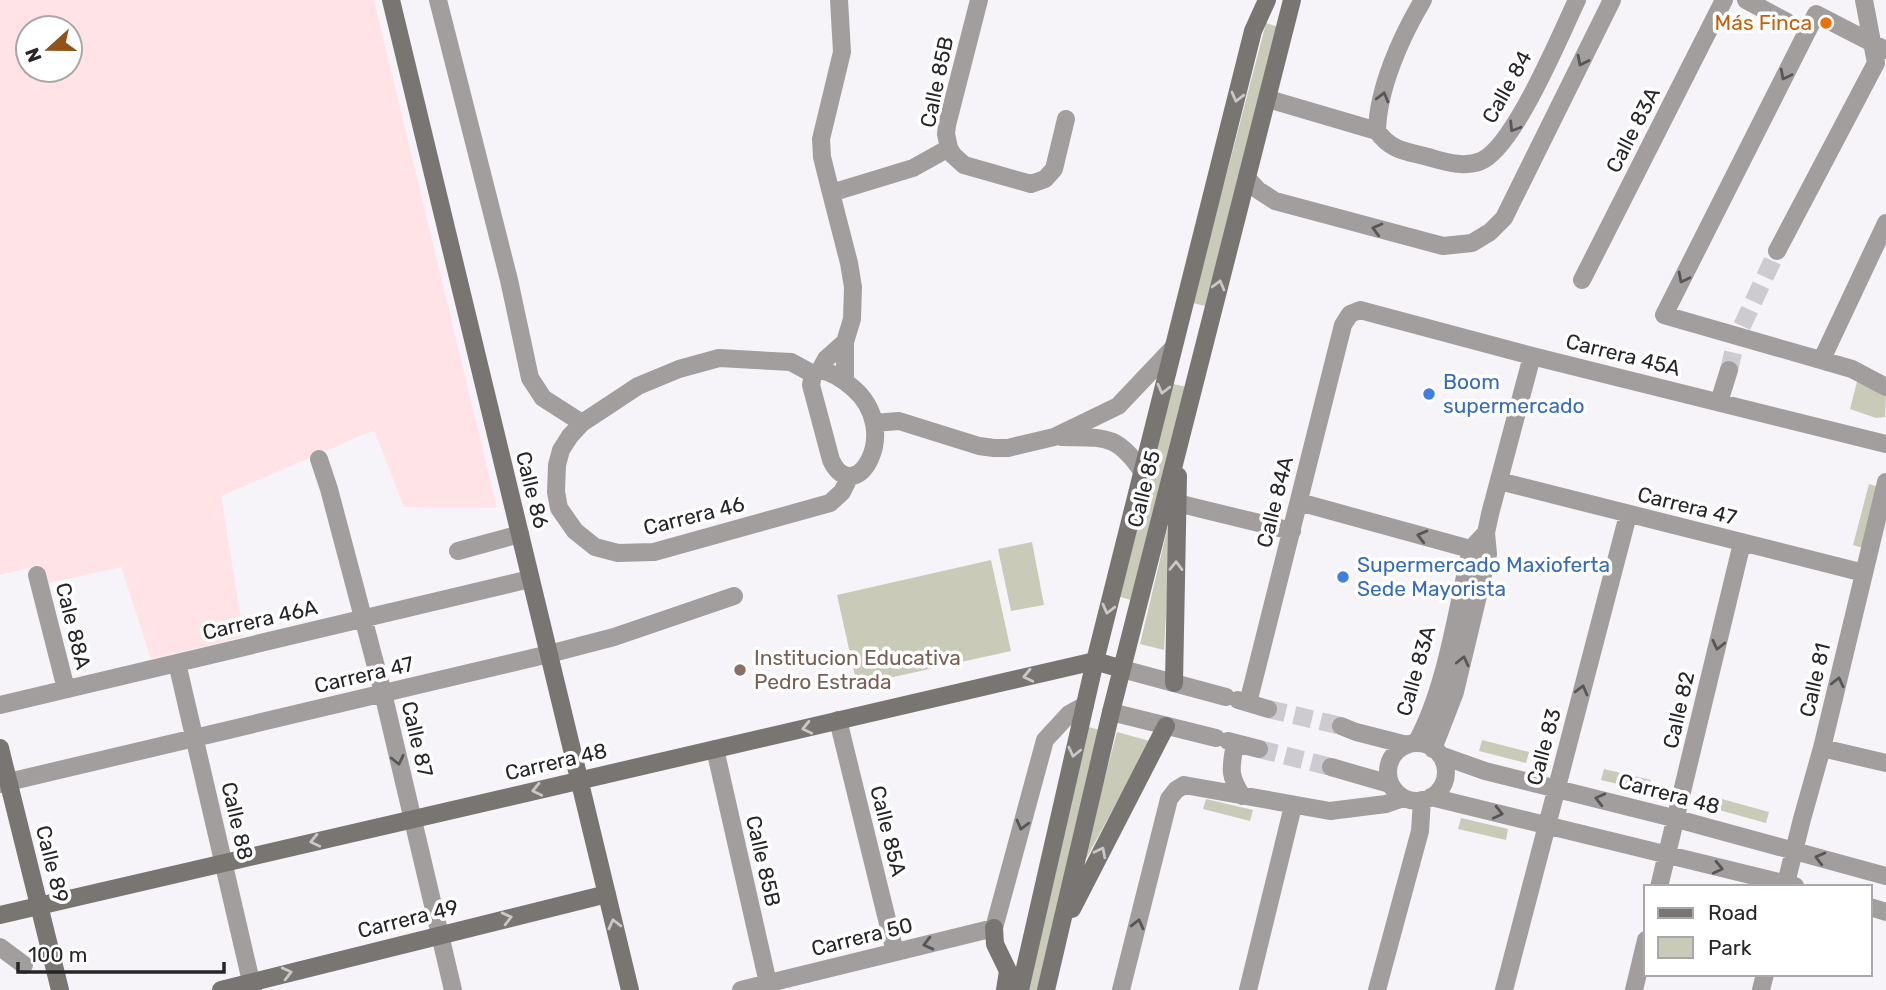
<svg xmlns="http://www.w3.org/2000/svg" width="1886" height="990" font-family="Rubik,sans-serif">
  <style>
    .industrial { fill: #ffe3e7; fill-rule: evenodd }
    .green { fill: #c9cbb8 }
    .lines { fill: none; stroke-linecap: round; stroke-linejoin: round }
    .street-tunnel { stroke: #cdcbcf; stroke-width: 18; stroke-dasharray: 18 9; stroke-linecap: butt }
    .street { stroke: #a19e9d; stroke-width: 18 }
    .secondary { stroke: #787573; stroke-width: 18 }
    .oneway { stroke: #575556 }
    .oneway2 { stroke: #c9c8c7 }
    .food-dot { fill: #e8710a; stroke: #fff; stroke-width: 2.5 }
    .shop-dot { fill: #3f7fe0; stroke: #fff; stroke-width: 2.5 }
    .education-dot { fill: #8d6e63; stroke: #fff; stroke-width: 2.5 }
    .labels { text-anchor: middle; stroke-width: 7; stroke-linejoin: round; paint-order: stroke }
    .food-label { font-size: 21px; fill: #c56008; stroke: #fff; text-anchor: end }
    .street-label { font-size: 21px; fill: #262527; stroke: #fff }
    .shop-label { font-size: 21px; fill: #366cbe; stroke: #fff; text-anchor: start }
    .education-label { font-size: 21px; fill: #785e54; stroke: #fff; text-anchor: start }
  </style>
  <rect width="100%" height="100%" fill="#f7f4f9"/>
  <path class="industrial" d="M0,0H374L497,508L404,507L374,430L221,496L244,637L151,659L121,567L45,584L40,565L0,575ZM28,28H70V70H28Z"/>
  <path class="green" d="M1266,23L1278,27L1205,306L1193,303Z
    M1858,378L1886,395L1885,417L1876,418L1850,409Z
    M1173,384L1187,387L1131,600L1117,596Z
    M1869,484L1879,487L1863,548L1853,545Z
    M1172,509L1164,650L1140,644Z
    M1032,542L1044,605L1011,611L998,549Z
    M991,560L1011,651L857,685L837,595Z
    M1088,727L1101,730L1039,990H1026Z
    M1117,732L1150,741L1080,870Z
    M1482,740L1529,752L1526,763L1479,751Z
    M1604,769L1651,780L1648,791L1601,780Z
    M1206,799L1253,810L1250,821L1203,809Z
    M1722,799L1769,812L1766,823L1719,810Z
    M1461,818L1508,829L1506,840L1458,829Z"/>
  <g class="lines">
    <path class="street-tunnel" d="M1742,326L1777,251
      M1729,370L1735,344
      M1268,709L1341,726
      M1259,749L1331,767"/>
    <path class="street" d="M438,0L509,280L530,378L543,398L582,423
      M979,0L947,125L946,134L949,148L953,155L964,165L1031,184L1045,179L1054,169L1066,119
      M1423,0C1401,37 1378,88 1377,131C1391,151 1406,151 1428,157C1446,162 1463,168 1481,161C1514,147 1560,36 1577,0
      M1746,0L1787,22
      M1886,50L1816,14L1664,315L1852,369L1886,387
      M1268,99L1377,131
      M1247,178L1258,190L1275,201L1443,246L1472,243L1490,232L1504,218L1612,0
      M831,193L822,157L821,139L842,52L839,0
      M1777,251L1876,63L1864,0
      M1582,280L1724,0
      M1822,359L1886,223
      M820,370C832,372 844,380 853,388C904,432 854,510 831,460L811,385L813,374Z
      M820,370L826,359L845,342
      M813,374L791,362L719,358L679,369L638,386L582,423L570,436L561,450L557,465L556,492L559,508L575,531L595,547L618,553L654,552L830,503L842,492L850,476
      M845,381V342L852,319L853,287L849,263L831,193L913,168L949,148
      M1719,402L1729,370
      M874,423L899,421L979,446L994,448H1008L1054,437L1118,406L1173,348
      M1061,437C1104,438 1116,433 1142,471
      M319,459L329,489L383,693L453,990
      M1499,481L1864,573
      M1299,502L1481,552
      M1177,503L1292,531
      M458,551L520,534
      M37,575L66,689
      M177,663L253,990
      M1122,669L1226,697
      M1238,700L1268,709
      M1248,703L1343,325L1350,314L1360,310L1532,356L1886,444
      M0,705L530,579
      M1111,712L1216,738
      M838,720L895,952
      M1341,726L1356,732L1407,745
      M1228,741L1259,749
      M1235,743C1231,768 1228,774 1242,796
      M1416,743C1446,690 1457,609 1471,549L1486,533
      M1388 772a29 29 0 1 1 58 0a29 29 0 1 1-58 0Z
      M1822,748L1886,763
      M715,749L768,983
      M1433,749L1455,692L1488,554L1486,533L1490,514L1532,356
      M1440,755L1485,771L1677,819L1886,876
      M1331,767L1390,784
      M0,784L549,654L614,637L734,596
      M1431,797L1795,886
      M1659,887L1742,543
      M1785,887L1802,819L1822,748L1886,482
      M1870,907L1886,912
      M0,947L24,965
      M741,990L994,928L1045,740L1069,714L1085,705
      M1121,990L1169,799L1176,790L1184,785L1330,811L1386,804L1403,798
      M1248,990L1293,806
      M1377,990L1420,831L1422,800
      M1504,990L1628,515
      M1634,990L1646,940
      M1761,990L1765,974"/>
    <path class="secondary" d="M391,0L630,990
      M1174,683L1178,476
      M0,748L60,990
      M1072,909L1166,726
      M0,915L1095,661L1122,669
      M994,928L995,944L1008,971L1005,990
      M221,990L607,894
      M1020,990L1095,661L1253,31L1267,0
      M1046,990L1111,712L1292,0"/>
  </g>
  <defs><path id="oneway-chevron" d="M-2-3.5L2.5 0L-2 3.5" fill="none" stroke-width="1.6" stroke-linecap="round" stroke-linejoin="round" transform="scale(1.75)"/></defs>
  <g class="oneway">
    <use href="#oneway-chevron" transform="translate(1582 61) rotate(116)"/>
    <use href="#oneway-chevron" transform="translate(1785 75) rotate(117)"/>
    <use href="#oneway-chevron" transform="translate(1383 97) rotate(-75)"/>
    <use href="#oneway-chevron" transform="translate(1514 127) rotate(122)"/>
    <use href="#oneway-chevron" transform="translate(1377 229) rotate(-165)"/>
    <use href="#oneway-chevron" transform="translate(1683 278) rotate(117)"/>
    <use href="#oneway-chevron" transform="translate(1422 536) rotate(-165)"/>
    <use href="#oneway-chevron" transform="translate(1718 645) rotate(103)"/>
    <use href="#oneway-chevron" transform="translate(1463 661) rotate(-77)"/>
    <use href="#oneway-chevron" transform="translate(1838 682) rotate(-77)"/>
    <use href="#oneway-chevron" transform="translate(1582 690) rotate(-75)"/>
    <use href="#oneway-chevron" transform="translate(398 760) rotate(77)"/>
    <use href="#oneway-chevron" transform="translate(1600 799) rotate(-166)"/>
    <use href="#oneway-chevron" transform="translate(1498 813) rotate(13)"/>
    <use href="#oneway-chevron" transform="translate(1022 825) rotate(105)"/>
    <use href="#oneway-chevron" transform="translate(1820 858) rotate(-165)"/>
    <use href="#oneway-chevron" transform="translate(1718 868) rotate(13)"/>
    <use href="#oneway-chevron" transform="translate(1138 924) rotate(-76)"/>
    <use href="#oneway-chevron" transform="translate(928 944) rotate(166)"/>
  </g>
  <g class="oneway2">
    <use href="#oneway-chevron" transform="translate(1237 97) rotate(104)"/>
    <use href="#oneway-chevron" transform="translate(1219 285) rotate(-75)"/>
    <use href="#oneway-chevron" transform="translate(1163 389) rotate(104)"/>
    <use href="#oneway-chevron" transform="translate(1176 566) rotate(-89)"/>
    <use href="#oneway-chevron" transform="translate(1108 609) rotate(104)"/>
    <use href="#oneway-chevron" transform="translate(1028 676) rotate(167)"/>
    <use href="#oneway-chevron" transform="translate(807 728) rotate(167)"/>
    <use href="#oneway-chevron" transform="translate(1074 752) rotate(103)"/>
    <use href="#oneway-chevron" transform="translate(537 790) rotate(167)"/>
    <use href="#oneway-chevron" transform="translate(315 841) rotate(167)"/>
    <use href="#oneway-chevron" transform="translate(1101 852) rotate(-63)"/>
    <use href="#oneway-chevron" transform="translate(507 918) rotate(-14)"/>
    <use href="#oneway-chevron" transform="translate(614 924) rotate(-104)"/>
    <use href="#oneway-chevron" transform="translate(287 973) rotate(-14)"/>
  </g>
  <circle class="food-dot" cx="1826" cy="23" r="7"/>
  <g class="shop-dot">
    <circle cx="1429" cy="394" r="7"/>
    <circle cx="1343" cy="577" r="7"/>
  </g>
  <circle class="education-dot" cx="740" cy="670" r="7"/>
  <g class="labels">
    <g class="food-label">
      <text x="1812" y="30">Más Finca</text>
    </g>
    <g class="street-label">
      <text transform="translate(937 82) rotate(-78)" y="7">Calle 85B</text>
      <text transform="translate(1507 87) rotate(-61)" y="7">Calle 84</text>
      <text transform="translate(1633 130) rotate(-63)" y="7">Calle 83A</text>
      <text transform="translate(1623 355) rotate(14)" y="7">Carrera 45A</text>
      <text transform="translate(1144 489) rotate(-76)" y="7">Calle 85</text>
      <text transform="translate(532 490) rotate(76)" y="7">Calle 86</text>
      <text transform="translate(1275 502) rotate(-76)" y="7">Calle 84A</text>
      <text transform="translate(1687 506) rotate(14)" y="7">Carrera 47</text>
      <text transform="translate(694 516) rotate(-14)" y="7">Carrera 46</text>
      <text transform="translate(260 620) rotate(-13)" y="7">Carrera 46A</text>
      <text transform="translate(73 626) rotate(76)" y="7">Cale 88A</text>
      <text transform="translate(1416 671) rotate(-74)" y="7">Calle 83A</text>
      <text transform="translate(364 675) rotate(-13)" y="7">Carrera 47</text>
      <text transform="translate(1815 680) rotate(-77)" y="7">Calle 81</text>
      <text transform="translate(1679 710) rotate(-77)" y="7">Calle 82</text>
      <text transform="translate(417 739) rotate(77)" y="7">Calle 87</text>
      <text transform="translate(1544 747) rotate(-75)" y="7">Calle 83</text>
      <text transform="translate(556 762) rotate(-13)" y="7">Carrera 48</text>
      <text transform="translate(1669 794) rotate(15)" y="7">Carrera 48</text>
      <text transform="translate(237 821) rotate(77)" y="7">Calle 88</text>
      <text transform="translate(888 831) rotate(76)" y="7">Calle 85A</text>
      <text transform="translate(763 861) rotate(77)" y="7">Calle 85B</text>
      <text transform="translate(52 864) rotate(76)" y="7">Calle 89</text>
      <text transform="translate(408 919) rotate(-14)" y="7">Carrera 49</text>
      <text transform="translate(862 937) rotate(-14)" y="7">Carrera 50</text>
    </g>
    <g class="shop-label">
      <text x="1443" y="389">Boom<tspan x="1443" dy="24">supermercado</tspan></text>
      <text x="1357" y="572">Supermercado Maxioferta<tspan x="1357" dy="24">Sede Mayorista</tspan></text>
    </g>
    <g class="education-label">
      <text x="754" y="665">Institucion Educativa<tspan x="754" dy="24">Pedro Estrada</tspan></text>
    </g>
  </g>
  <rect x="1644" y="885" width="228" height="91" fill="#ffffff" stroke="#a8a8a9" stroke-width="2"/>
  <rect x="1658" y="908" width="35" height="10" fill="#787573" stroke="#a8a8a9" stroke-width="2"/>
  <text x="1708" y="920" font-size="21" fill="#262527">Road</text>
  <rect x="1658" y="937" width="35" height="21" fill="#c9cbb8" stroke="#a8a8a9" stroke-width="2"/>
  <text x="1708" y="955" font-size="21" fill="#262527">Park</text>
  <g transform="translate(49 49) rotate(249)"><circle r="33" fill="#ffffff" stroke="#a8a8a9" stroke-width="2"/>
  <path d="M0-5L12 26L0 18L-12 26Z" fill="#92531b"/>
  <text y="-10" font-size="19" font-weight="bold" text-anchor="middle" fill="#262527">N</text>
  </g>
  <path d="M18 962v10h206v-10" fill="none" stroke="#262527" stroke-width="3.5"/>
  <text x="28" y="962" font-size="21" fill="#262527" stroke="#ffffff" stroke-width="5" paint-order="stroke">100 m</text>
</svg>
